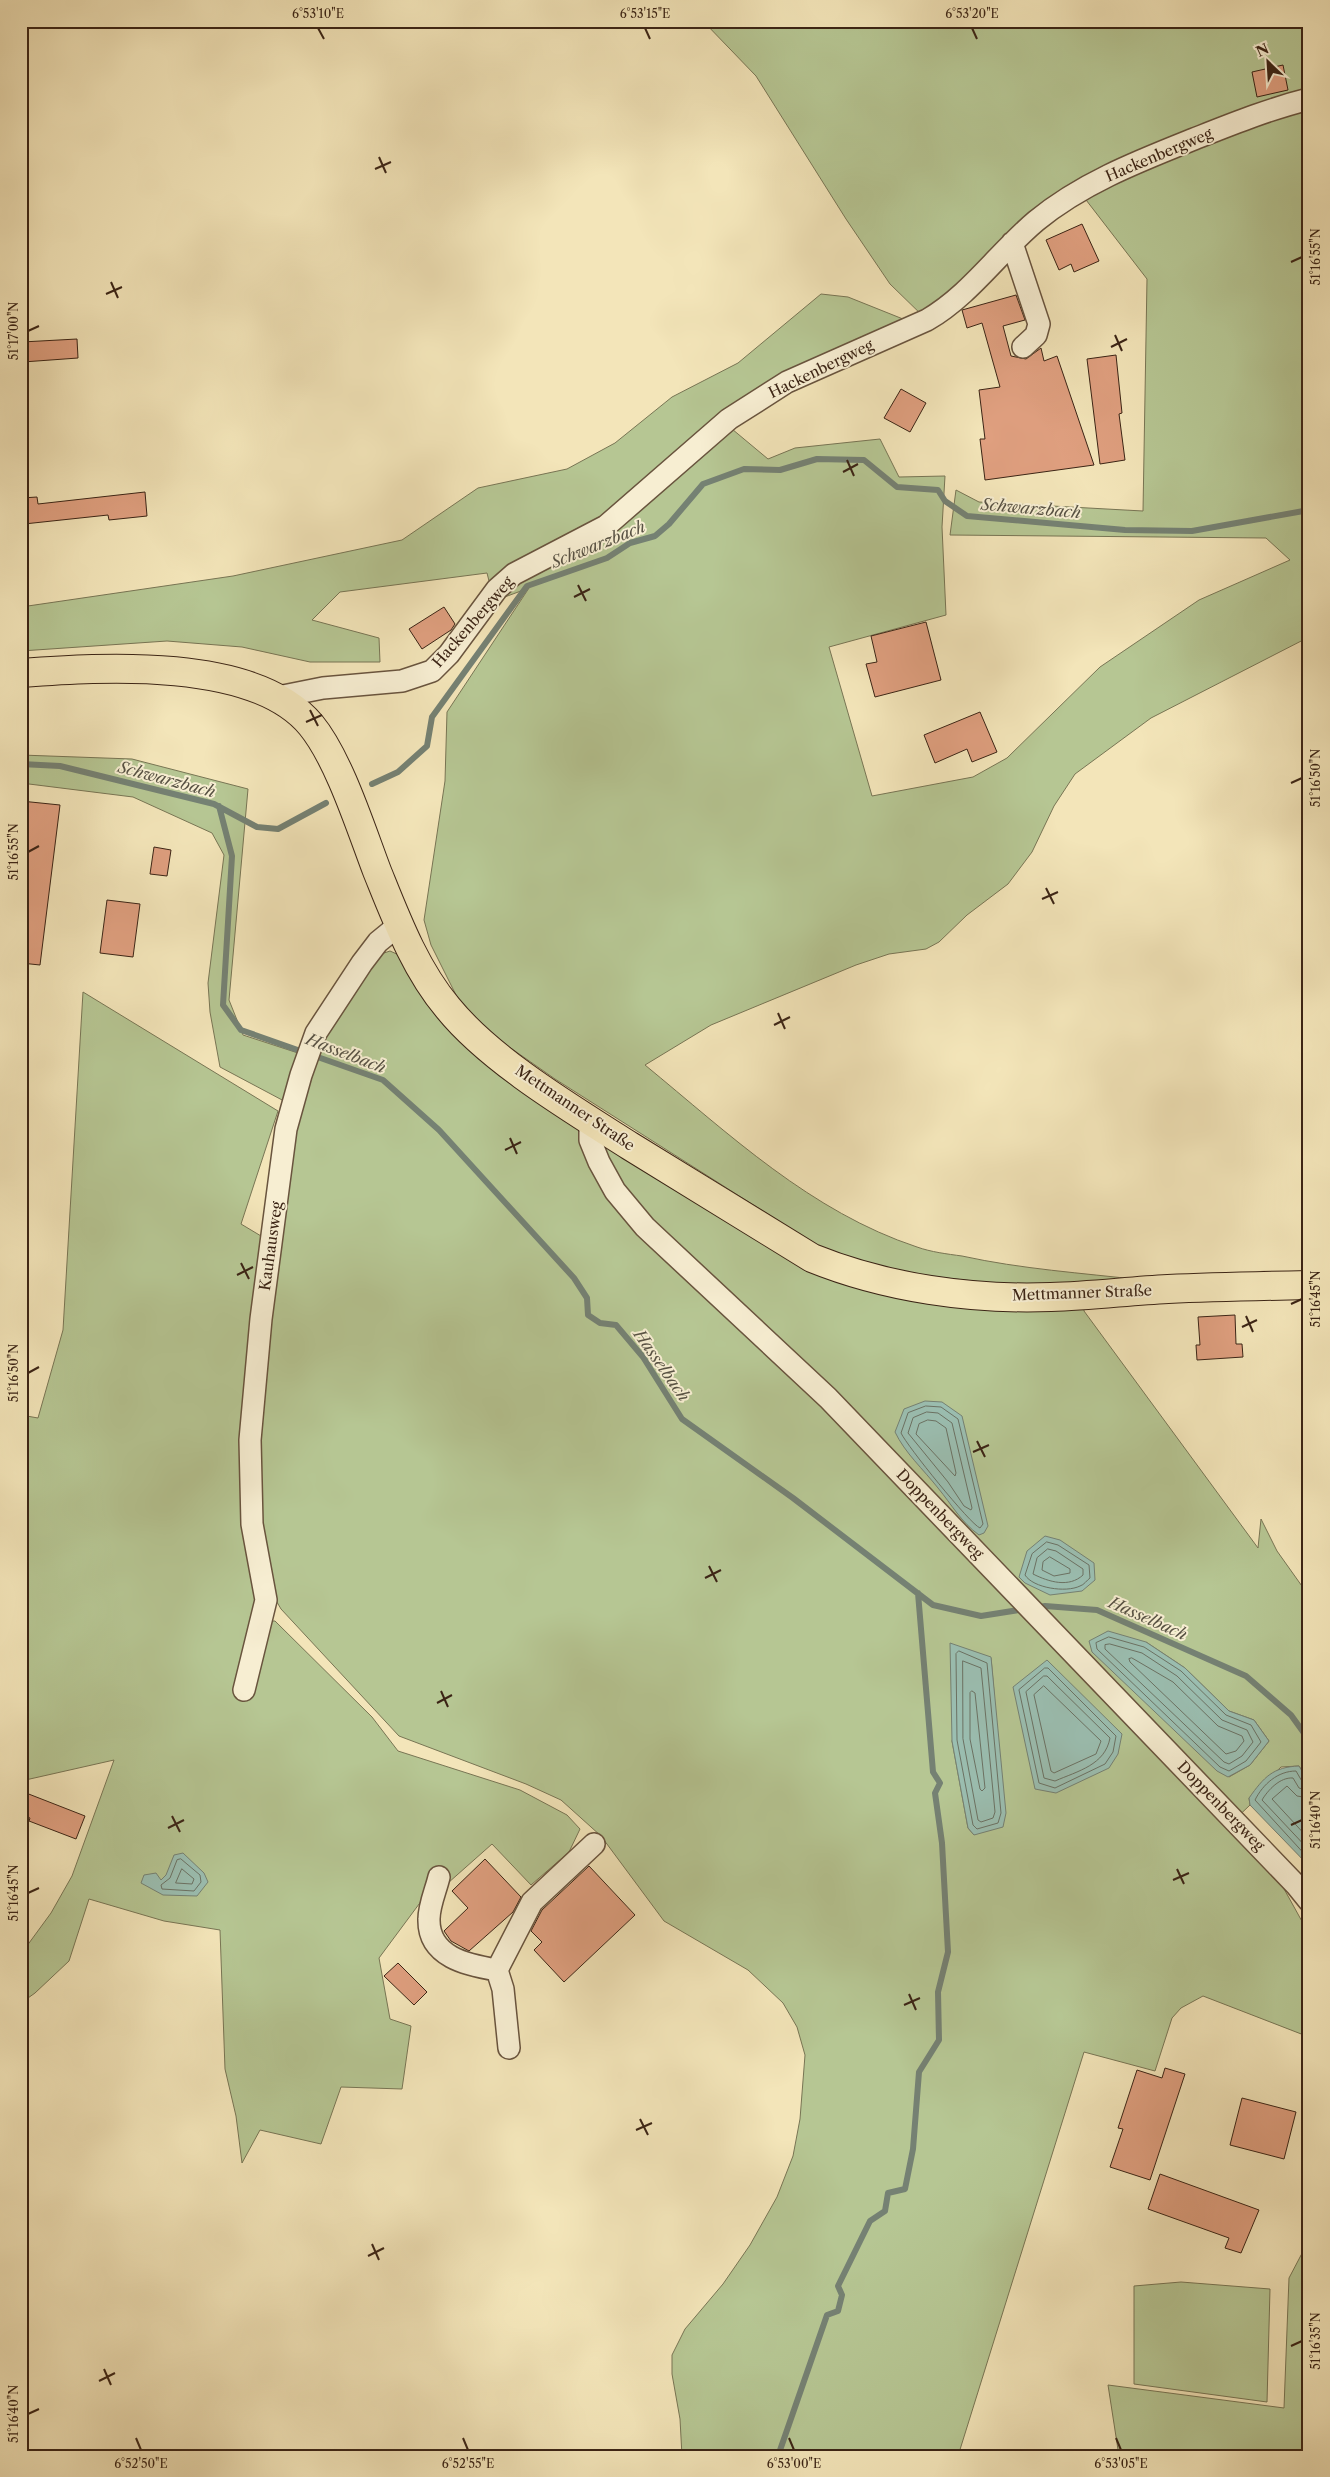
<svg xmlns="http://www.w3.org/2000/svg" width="1330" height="2477" font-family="'Libre Caslon Text',serif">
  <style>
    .green { fill: #b6c693; stroke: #787554; fill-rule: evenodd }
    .water { fill: #9bbfb2; stroke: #758173 }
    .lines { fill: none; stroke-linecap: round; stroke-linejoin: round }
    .shore { stroke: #6b7264; stroke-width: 1 }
    .stream { stroke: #758173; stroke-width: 6 }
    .building { fill: #df9f7f; stroke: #3b2415 }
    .minor-casing { stroke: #69543e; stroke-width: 24 }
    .major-casing { stroke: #3b2415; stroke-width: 30 }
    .minor { stroke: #f7eed2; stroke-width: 21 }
    .major { stroke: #f3e5b9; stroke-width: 28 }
    .ticks { fill: none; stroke: #3b2415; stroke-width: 2 }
    .labels { text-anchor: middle; stroke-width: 4; stroke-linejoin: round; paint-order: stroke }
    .street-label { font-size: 15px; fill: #3b2415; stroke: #f7eed2 }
    .water-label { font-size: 16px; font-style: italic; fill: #585244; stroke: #f7eed2 }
    .neatline { fill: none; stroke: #3b2415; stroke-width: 2 }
    .ticks-label { font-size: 12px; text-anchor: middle; fill: #3b2415 }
  </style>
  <rect width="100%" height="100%" fill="#f3e5b9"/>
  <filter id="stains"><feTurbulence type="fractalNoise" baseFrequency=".004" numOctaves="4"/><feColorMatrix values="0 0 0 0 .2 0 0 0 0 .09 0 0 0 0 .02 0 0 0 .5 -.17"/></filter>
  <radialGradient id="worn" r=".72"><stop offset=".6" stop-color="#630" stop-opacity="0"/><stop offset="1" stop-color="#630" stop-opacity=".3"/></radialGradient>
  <path class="green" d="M703,21H1309V637L1151,718L1075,774L1054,806L1032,852L1008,884L967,915L939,942L926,949L889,954L856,965L711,1025L645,1065C729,1134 811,1212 917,1247C931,1252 947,1254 962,1256C1021,1269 1082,1273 1142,1280L1053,1286L991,1283L919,1275L829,1253L555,1079L495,1037L461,1005L431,945L424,920L445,781L447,712L529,588L494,601L487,573L340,592L312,620L379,638L380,662H310L242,647L167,641L21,651V607L233,576L402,540L478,488L567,469L615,443L672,397L738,363L821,294L848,297L913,323L726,424L768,459L795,448L880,439L899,477L945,476L942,527L946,615L829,647L872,796L973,777L1007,758L1100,667L1199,600L1290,560L1266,538L950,535L956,490L979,502L1143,511L1147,279L1083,196L1101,176L927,320L890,284L846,219L756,76Z
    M21,755L132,759L248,789L229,1000L243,1035L298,1053L284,1101L220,1067L210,1012L208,983L224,855L212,833L133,797L21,783Z
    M390,951L399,955L424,997L800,1265L1084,1306V1311L1258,1548L1261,1519L1277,1551L1309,1596V1782L1299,1766L1281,1767L1249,1798L1250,1805L1226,1828L1278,1878L1309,1934V2037L1203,1996L1181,2008L1172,2018L1155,2071L1084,2052L958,2456H682L680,2419L672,2374V2355L685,2329L723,2284L750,2245L777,2197L793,2156L800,2119L805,2055L797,2027L783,2003L748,1970L664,1921L601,1836L561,1800L526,1784L399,1736L281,1609L274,1597L264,1558L255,1439L294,1133L314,1058L358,982L378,955ZM1146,1642L1185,1668L1229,1711L1254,1720L1269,1741L1250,1765L1229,1777ZM979,1654L991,1658L994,1692L974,1835L968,1828L952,1741Z
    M83,992L278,1111L241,1224L266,1239L249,1354L268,1621H275L372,1717L398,1751L520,1790L567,1815L580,1829L569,1852L531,1885L492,1844L448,1883L428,1892L379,1958L390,2019L411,2026L402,2089L341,2087L321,2144L260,2130L242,2163L236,2116L225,2069L220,1930L164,1921L89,1899L69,1961L35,1993L21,2003V1954L51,1913L72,1876L114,1760L21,1781V1415L38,1418L63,1330Z
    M1309,2240V2456H1119L1108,2385L1284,2408L1289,2278Z
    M1181,2282L1270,2289L1267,2402L1134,2384V2286Z"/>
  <path class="water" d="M925,1401L942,1402L962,1416L988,1526L984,1533L979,1535C961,1522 952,1505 938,1488C923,1469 905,1453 895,1432L904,1409Z
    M1045,1536L1060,1540L1094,1563L1095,1580L1082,1591L1050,1595L1025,1583L1019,1577L1027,1551Z
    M1108,1631L1146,1642L1185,1668L1229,1711L1254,1720L1269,1741L1250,1765L1228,1777L1217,1771L1092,1652L1089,1641Z
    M950,1643L991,1657L1006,1813L1003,1827L974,1835L968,1828L952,1741Z
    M1047,1660L1122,1734L1118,1754L1109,1768L1056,1793L1035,1789L1013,1687Z
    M1299,1766L1309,1783V1866L1250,1805L1249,1798C1264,1777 1273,1767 1299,1766Z
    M183,1853L204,1873L208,1882L197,1896L163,1895L141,1883L144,1875L156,1873L161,1880L166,1875L174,1855Z"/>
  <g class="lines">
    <path class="shore" d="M926,1406L941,1407L958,1419L983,1524L980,1528C970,1524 907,1446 901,1433L908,1413Z
      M927,1412L938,1413L952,1423L972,1508L971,1510L964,1506L948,1482L908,1433L913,1418Z
      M928,1420L936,1421L946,1428L956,1473L955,1476L916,1434L919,1424Z
      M1047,1542L1058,1545L1089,1565L1090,1578C1087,1580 1084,1585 1080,1586C1066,1593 1033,1588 1025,1575L1032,1554Z
      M1048,1549L1056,1551L1083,1569V1575C1069,1588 1049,1582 1033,1574L1037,1558Z
      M1050,1557L1070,1569V1573L1054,1576L1042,1570L1043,1562Z
      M1109,1637L1144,1647L1181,1671L1226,1715L1251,1725L1261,1742L1246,1761L1229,1771L1220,1767L1097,1649L1096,1643Z
      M1110,1644L1142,1653L1177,1676L1222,1720L1247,1730L1253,1742L1242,1756L1229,1764L1224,1762L1105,1649V1645Z
      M959,1651L987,1663L1001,1813L998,1823L977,1829L973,1825L957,1740L956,1654Z
      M1132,1658L1173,1682L1218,1726L1242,1736L1244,1741L1236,1751L1226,1754L1130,1662L1129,1659Z
      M963,1661L981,1668L995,1812L993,1818L981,1822L978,1820L963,1739Z
      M1045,1668H1048L1116,1736L1113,1752L1105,1764L1055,1788L1039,1783L1019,1690Z
      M1044,1676H1047L1110,1738C1105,1765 1078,1771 1055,1781L1044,1778L1026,1692Z
      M1044,1686L1101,1741L1096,1754L1054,1773L1051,1771L1034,1695Z
      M972,1691L975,1693L985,1788L982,1791L980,1789L970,1739V1693Z
      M1309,1785L1303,1783L1296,1771C1278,1771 1263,1784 1255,1800L1309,1859
      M1309,1791L1299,1788L1293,1778C1280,1777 1268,1790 1262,1800L1309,1850
      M1309,1798L1297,1796L1287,1786L1272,1799L1309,1839
      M181,1859L200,1875L201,1882L194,1891L162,1889L161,1885L170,1878L177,1860Z
      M182,1869L194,1879L192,1884L176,1883Z"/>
    <path class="stream" d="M21,764L60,766L214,804L257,827L278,829L326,803
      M372,784L398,772L427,746L432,717L527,586L607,558L630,543L655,536L669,524L703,484L744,469L780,470L817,459L864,460L897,487L938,490L945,501L967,516L1125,530L1192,531L1309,510
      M219,806L232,856L223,1005L241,1030L383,1080L439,1130L574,1278L587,1298L588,1315L600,1323L616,1325L643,1357L682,1419L793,1498L933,1605L981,1616L1025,1609
      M1035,1608L1045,1606L1097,1610L1246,1676L1291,1715L1309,1740
      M778,2456L827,2315L838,2311L842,2295L838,2286L870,2221L885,2211L888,2193L905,2189L913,2149L919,2072L939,2040L938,1992L948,1952L942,1843L935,1793L940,1783L933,1772L918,1593"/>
  </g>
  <path class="building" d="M1283,65L1288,90L1257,97L1252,72Z
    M1082,224L1099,261L1074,272L1071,264L1059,270L1046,240Z
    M1016,295L1025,320L1003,326L1011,356L1026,359L1041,348L1044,361L1057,356L1094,465L985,480L980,439H985L979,390L1000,387L982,323L967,328L962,310Z
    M77,339L78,358L23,362L22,342Z
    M1116,355L1122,413L1119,414L1125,460L1100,464L1087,359Z
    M901,389L926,403L910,432L884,418Z
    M145,492L147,516L109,520L108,515L24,524L22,498L37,497L38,504Z
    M444,607L455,624L451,630L422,649L409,629Z
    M926,622L941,680L875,697L866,664L877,662L871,636Z
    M980,712L997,752L972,762L967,749L935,763L924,735Z
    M21,801L60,805L40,965L21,963Z
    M154,847L171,850L167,876L150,874Z
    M107,900L140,904L133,957L100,953Z
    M1235,1315L1236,1344H1242L1243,1357L1197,1360L1196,1345H1200L1198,1317Z
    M21,1791L85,1816L76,1839L29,1821L30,1818L21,1814Z
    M485,1859L521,1897L513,1912L469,1951L451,1941L444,1931L468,1908L452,1891Z
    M589,1866L635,1915L564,1982L534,1950L542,1942L531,1931L542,1910Z
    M398,1963L427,1992L414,2005L384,1976Z
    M1165,2068L1185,2074L1150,2180L1110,2167L1123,2129L1118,2128L1137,2070L1162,2078Z
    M1242,2098L1296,2112L1284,2159L1230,2145Z
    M1160,2174L1259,2210L1241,2253L1225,2248L1229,2238L1148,2209Z"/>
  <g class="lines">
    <defs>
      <path id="minor" d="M1012,243L1039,324L1036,335L1023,347
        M278,697L323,688L402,681L432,671L449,654L497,589L514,574L606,526L729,419L787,382L927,320C970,295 998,253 1036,221C1082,183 1139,161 1194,139C1232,124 1269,109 1309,99
        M590,1121V1140L599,1162L615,1191L645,1227L828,1398L1296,1885L1309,1901
        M244,1690L266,1600L252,1524L250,1440L261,1319L286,1129L301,1075L316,1033L362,963L378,942L400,924
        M439,1877C436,1890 429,1905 429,1919C428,1957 467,1965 497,1970
        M509,2048L503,1989L497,1970L532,1902L594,1844"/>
      <path id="major" d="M21,673C102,667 255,657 311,725C339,759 361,829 377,871C396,918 415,969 448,1008C491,1061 572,1109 630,1146C691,1183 751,1221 812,1258C886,1288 972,1300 1051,1297C1090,1296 1129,1291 1168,1289C1215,1287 1262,1286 1309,1285"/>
    </defs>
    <use href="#minor" class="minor-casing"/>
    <use href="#major" class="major-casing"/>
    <use href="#minor" class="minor"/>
    <use href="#major" class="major"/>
  </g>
  <path class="ticks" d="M318,28L324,39M645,28L650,39M972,28L977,39M379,157L386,173M375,169L391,162M1291,262L1302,257M111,282L118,298M106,294L122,287M28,331L39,326M1115,335L1122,351M1111,347L1127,339M847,460L854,476M843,472L858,464M578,585L586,601M574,597L590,589M310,710L318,726M306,722L322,715M1291,783L1302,778M28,852L39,846M1046,888L1054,904M1042,899L1058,892M778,1013L785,1029M774,1025L790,1017M510,1138L517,1154M505,1150L521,1142M241,1263L249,1279M237,1275L253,1267M1291,1304L1302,1299M1246,1316L1253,1332M1242,1327L1257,1320M28,1373L39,1367M977,1441L985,1457M973,1452L989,1445M709,1566L717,1582M705,1578L721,1570M441,1691L448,1707M437,1703L452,1695M172,1816L180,1832M1291,1825L1302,1820M168,1828L184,1820M1177,1869L1184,1884M1173,1880L1189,1873M28,1893L39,1888M909,1994L916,2010M904,2005L920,1998M640,2119L648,2135M636,2130L652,2123M372,2244L379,2260M368,2256L384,2248M1291,2346L1302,2341M104,2369L111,2385M99,2381L115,2373M28,2414L39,2409M136,2438L141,2450M463,2438L468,2450M789,2438L794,2450M1116,2438L1121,2450"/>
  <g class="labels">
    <g class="street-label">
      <text transform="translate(1159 155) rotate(-23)" y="5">Hackenbergweg</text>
      <text transform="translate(821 369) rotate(-26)" y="5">Hackenbergweg</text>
      <text transform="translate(473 622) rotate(-49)" y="5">Hackenbergweg</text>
      <text transform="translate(575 1108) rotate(34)" y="5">Mettmanner Straße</text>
      <text transform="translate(271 1246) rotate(-82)" y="5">Kauhausweg</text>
      <text transform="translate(1082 1293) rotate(-2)" y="5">Mettmanner Straße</text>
      <text transform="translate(940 1514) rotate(46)" y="5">Doppenbergweg</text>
      <text transform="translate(1221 1806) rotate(46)" y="5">Doppenbergweg</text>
    </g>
    <g class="water-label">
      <text transform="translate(1031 508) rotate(5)" y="6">Schwarzbach</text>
      <text transform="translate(598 544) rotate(-22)" y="6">Schwarzbach</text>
      <text transform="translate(167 779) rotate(15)" y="6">Schwarzbach</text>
      <text transform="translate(346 1053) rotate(21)" y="6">Hasselbach</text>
      <text transform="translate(662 1365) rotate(55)" y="6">Hasselbach</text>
      <text transform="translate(1148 1618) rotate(24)" y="6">Hasselbach</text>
    </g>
  </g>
  <rect width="1330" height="2477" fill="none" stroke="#f3e5b9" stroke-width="55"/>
  <g transform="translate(1268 62) rotate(335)" stroke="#f7eed2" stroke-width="4" paint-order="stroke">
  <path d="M0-4L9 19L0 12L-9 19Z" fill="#3b2415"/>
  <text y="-8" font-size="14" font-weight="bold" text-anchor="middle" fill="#3b2415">N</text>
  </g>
  <rect x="28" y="28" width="1274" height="2422" class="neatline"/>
  <g class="ticks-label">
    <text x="318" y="18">6°53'10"E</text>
    <text x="645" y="18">6°53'15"E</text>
    <text x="972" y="18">6°53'20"E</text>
    <text transform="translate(1316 257) rotate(-90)" y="4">51°16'55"N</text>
    <text transform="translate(14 331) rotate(-90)" y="4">51°17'00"N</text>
    <text transform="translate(1316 778) rotate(-90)" y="4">51°16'50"N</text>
    <text transform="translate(14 852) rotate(-90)" y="4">51°16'55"N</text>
    <text transform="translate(1316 1299) rotate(-90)" y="4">51°16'45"N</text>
    <text transform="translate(14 1373) rotate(-90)" y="4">51°16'50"N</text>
    <text transform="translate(1316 1820) rotate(-90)" y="4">51°16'40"N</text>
    <text transform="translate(14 1893) rotate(-90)" y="4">51°16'45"N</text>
    <text transform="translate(1316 2341) rotate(-90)" y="4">51°16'35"N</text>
    <text transform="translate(14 2414) rotate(-90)" y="4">51°16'40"N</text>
    <text x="141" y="2468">6°52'50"E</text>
    <text x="468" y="2468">6°52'55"E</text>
    <text x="794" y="2468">6°53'00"E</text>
    <text x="1121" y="2468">6°53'05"E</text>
  </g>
  <rect width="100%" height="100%" filter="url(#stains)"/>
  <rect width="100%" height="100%" fill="url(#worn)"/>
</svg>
